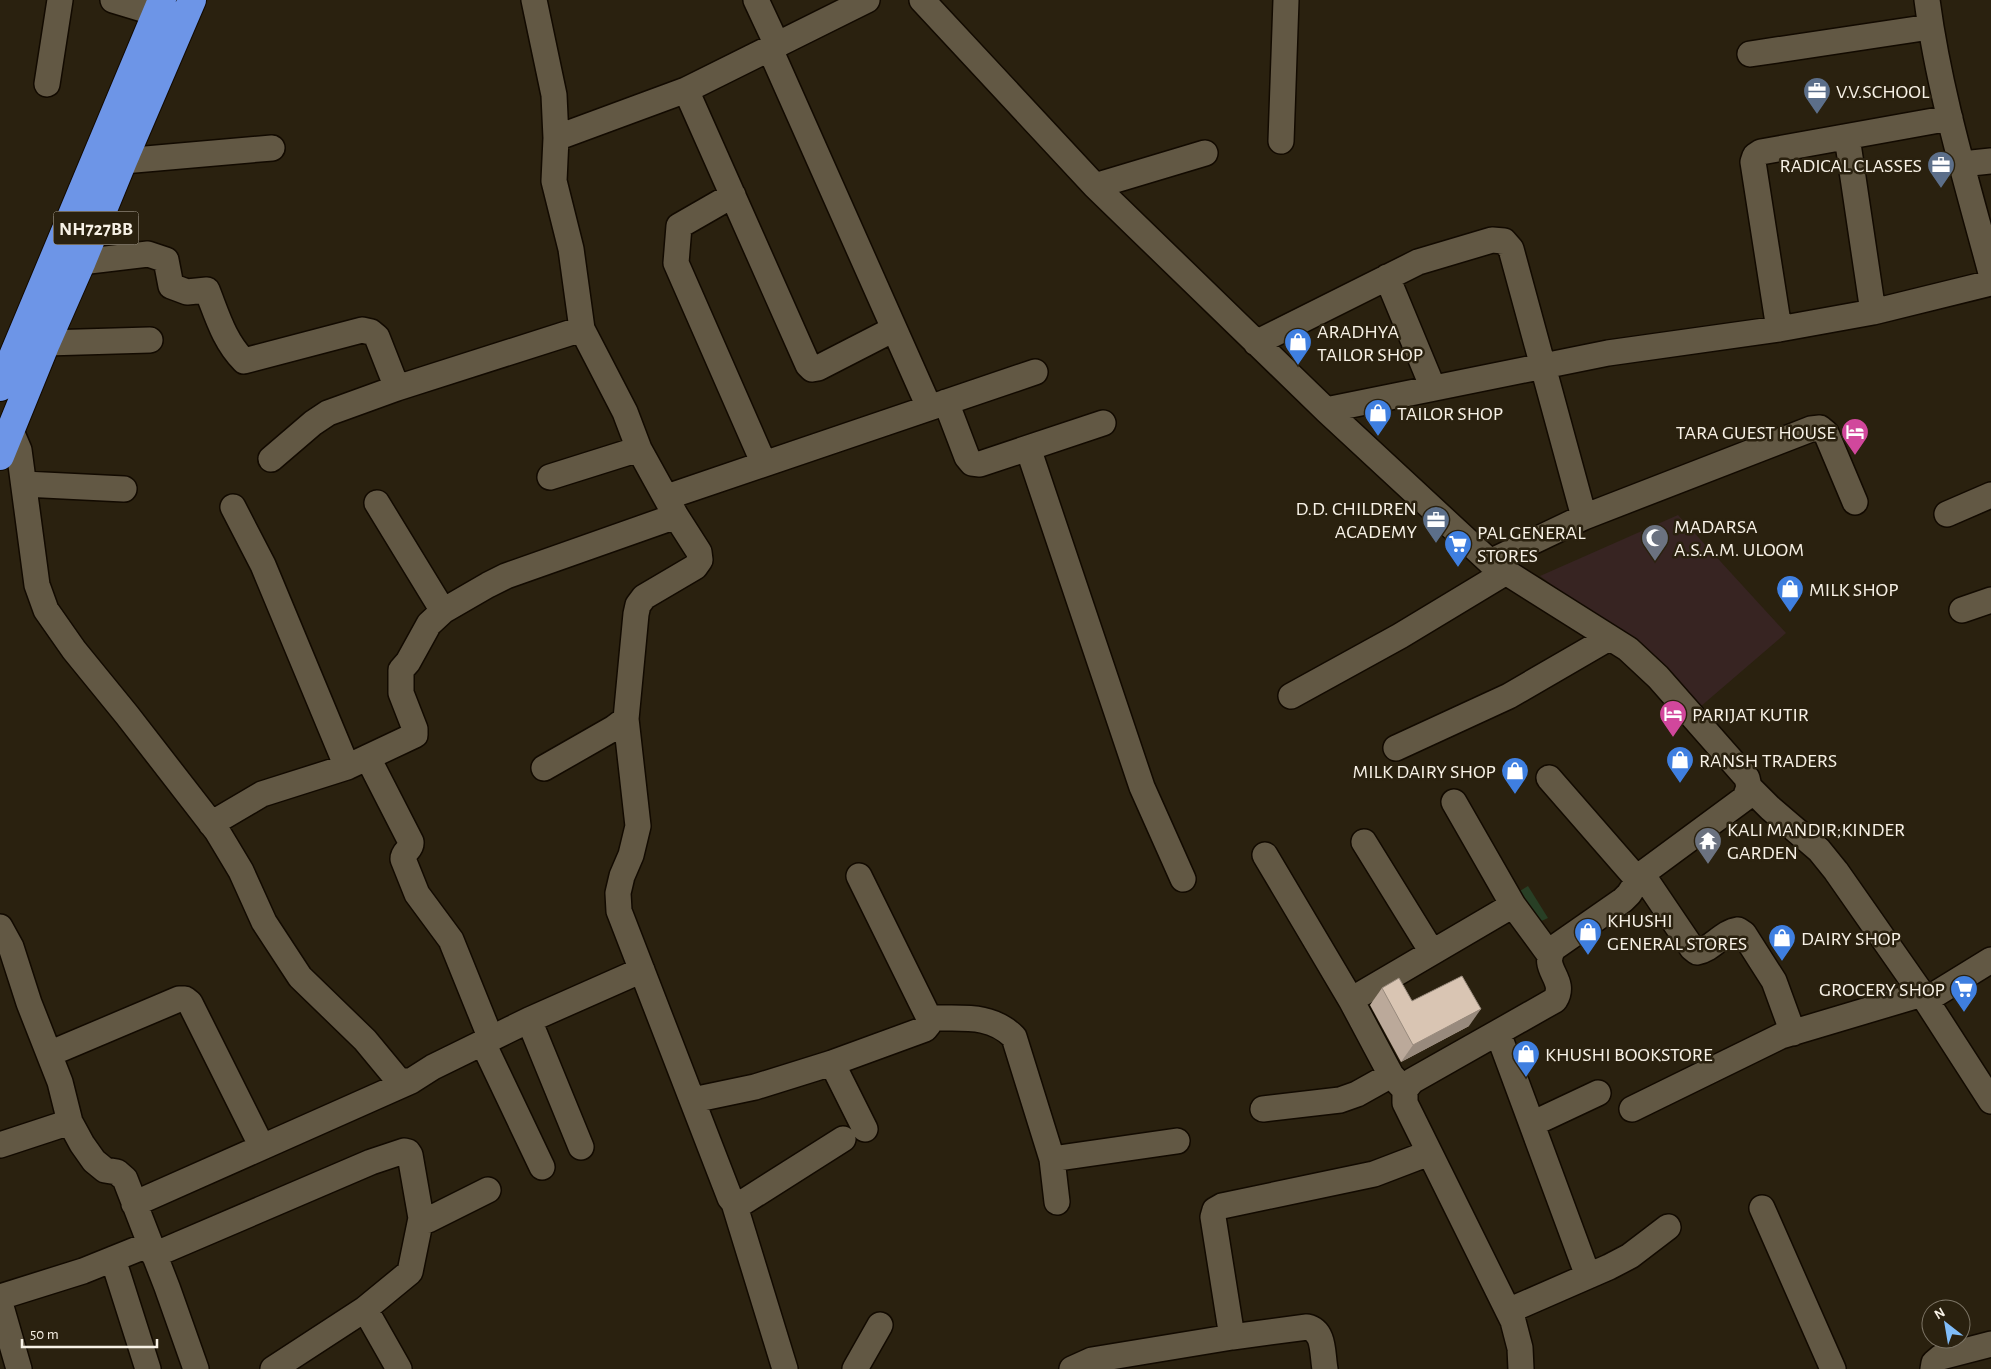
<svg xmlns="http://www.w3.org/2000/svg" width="1991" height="1369" font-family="'Alegreya Sans',sans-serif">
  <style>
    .education { fill: #372422 }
    .green { fill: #283f25 }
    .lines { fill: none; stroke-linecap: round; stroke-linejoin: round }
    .minor-casing { stroke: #120a00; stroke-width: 28 }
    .highway-casing { stroke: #120a00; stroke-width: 30 }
    .minor { stroke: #625844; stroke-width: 25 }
    .highway { stroke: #6d95e7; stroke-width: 28 }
    .wall { fill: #bba99a }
    .shaded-wall { fill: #988a7d }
    .building { fill: #d9c5b3; stroke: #988a7d }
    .labels { text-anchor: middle; stroke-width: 5; stroke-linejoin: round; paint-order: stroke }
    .shield { fill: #2a210f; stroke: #bab3a6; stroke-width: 1 }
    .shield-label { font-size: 19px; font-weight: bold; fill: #f7f1e6 }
    .poi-label { font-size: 20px; fill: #f7f1e6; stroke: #2a210f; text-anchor: start }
  </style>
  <rect width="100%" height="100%" fill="#2a210f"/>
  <path class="education" d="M1678,515L1786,633L1700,707L1598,619L1540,576Z"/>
  <path class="green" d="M1528,886L1548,918L1535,924L1515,894Z"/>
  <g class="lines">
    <defs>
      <path id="minor" d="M113,0L156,13
        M756,0L777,45
        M922,0L1095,186L1326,410L1490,562L1628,649L1658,677L1747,778L1749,787L1745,798L1642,874L1629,894L1623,900L1554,948C1539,969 1568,979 1555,1000L1412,1081L1405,1090V1103L1513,1321L1520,1348L1521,1369
        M1927,0C1939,92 1967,183 1991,273
        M770,49L929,407
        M1750,54L1930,27
        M47,84L60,0
        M686,90L808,365L812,369L818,368L894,329
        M1847,137L1873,312
        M556,138L686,90L867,0
        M1281,141L1286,0
        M123,161L272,148
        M1962,164L1991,161
        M1095,186L1205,153
        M733,195L679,226L676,263L764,464
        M64,264L148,254L166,260L171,286L187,292L207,290C217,315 224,341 244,361L362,330L371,332L377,337L397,388
        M1387,277L1433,388
        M1779,329L1753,162L1755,156L1761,152L1950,118
        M46,343L150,340
        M1256,343L1418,262L1492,240L1504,241L1511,249L1584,517
        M946,402L967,457L972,463L980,464L1103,423
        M1326,410L1608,353L1779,329L1873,312L1991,283
        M11,431L19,450L37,585L46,610L74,650L127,715L217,831L241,871L264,922L300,977L365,1040L399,1081H411L433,1067L529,1020L642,970
        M1028,448L1142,787L1183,879
        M271,459L313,423L328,413L397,388L582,329
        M550,477L639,449
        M24,484L124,489
        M667,497L1035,372
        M377,503L443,611
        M1947,514L1991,495
        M676,516L699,552L700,560L695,567L644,597L638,605L636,614L626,719L638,826L631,855L622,876L618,893L619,911L730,1198L734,1203H742L843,1139
        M1490,562L1584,517L1811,429L1820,428L1826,433L1855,502
        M1962,610L1991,600
        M1291,696L1400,636L1506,572
        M1396,748L1509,696L1609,638
        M368,758L411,842C412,850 403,851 403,859L417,894L451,940L491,1039
        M347,767L415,735V729L401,693V670L408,662L429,624L443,611L488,585L506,576L676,516L639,449L625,412L582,329L571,249L554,181L556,138L554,95L534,0
        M544,768L614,728L626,719
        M1549,778L1638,880
        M1749,787L1770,808L1819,850L1836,871L1922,994L1991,1101
        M1454,802L1513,905L1549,954
        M211,824L262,794L347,767L263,565L233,507
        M1364,842L1432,952
        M1265,855L1351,1000L1391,1075L1405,1090
        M1642,874L1692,948L1697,952C1713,949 1722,932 1738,930L1744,934L1774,981L1793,1033
        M0,927L11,947L29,1003L60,1082L70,1122L82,1144L94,1161L105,1170L117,1172L125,1179L167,1287L196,1369
        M1351,1000L1513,905
        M1926,1000L1991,960
        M929,1018C961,1019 990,1013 1014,1037L1052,1159L1057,1202
        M529,1020L581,1147
        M1498,1033L1588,1276
        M483,1043L542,1167
        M49,1054L179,999H185L190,1003L262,1147
        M832,1063L865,1129
        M693,1100L755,1087L832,1063L925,1029L929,1024V1018L859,876
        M1263,1109L1340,1100L1357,1094L1391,1075
        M1632,1109L1781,1036L1922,994
        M1532,1124L1598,1093
        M0,1145L70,1122
        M1052,1159L1177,1141
        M734,1203L785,1369
        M134,1204L411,1081
        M1762,1208L1833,1369
        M154,1255L371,1162L404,1151L408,1152L410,1155L421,1218L424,1220H428L488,1190
        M113,1259L148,1369
        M0,1297L83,1271L150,1244
        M0,1303L19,1369
        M1508,1311L1609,1267L1630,1256L1668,1227
        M1232,1337L1213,1217L1215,1210L1222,1206L1374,1174L1429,1153
        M273,1369L365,1309
        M399,1369L365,1309L410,1272L421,1218
        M855,1369L880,1325
        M1072,1369L1092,1360L1232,1337L1307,1327C1325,1331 1322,1353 1325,1369
        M1933,1369L1934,1363L1941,1357L1991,1344"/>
      <path id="highway" d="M0,387L162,0
        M0,456L46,343L82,261L123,161L192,0"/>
    </defs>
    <use href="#minor" class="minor-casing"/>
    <use href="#highway" class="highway-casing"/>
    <use href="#minor" class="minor"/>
    <use href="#highway" class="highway"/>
  </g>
  <path class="wall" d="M1382,988L1412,1001L1469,1026L1401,1062L1370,1005Z"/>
  <path class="shaded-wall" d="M1481,1009L1469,1026L1401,1062L1413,1045Z"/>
  <path class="building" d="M1462,976L1481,1009L1413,1045L1382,988L1399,978L1412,1001Z"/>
  <defs>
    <symbol id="office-pin" viewBox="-11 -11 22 30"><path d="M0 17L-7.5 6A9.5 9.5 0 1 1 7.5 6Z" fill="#5c6f8a" stroke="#2a210f"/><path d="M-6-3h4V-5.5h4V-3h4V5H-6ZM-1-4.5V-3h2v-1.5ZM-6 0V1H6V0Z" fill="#fff"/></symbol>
    <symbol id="shop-pin" viewBox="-11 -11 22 30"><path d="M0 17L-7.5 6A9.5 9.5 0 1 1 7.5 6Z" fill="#3f7fe0" stroke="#2a210f"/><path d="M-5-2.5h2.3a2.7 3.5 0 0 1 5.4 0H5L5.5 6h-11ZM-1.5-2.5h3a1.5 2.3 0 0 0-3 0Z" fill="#fff"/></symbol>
    <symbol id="hotel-pin" viewBox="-11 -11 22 30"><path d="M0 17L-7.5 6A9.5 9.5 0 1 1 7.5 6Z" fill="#d1479c" stroke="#2a210f"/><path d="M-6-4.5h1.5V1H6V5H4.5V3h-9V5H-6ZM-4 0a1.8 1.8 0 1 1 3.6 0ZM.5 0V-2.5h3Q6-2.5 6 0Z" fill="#fff"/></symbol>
    <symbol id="mosque-pin" viewBox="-11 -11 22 30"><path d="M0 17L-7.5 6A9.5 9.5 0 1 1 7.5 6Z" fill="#6b7280" stroke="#2a210f"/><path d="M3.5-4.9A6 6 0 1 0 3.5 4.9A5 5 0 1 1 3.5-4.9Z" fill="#fff"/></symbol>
    <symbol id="supermarket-pin" viewBox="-11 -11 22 30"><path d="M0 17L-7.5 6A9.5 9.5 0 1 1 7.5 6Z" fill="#3f7fe0" stroke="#2a210f"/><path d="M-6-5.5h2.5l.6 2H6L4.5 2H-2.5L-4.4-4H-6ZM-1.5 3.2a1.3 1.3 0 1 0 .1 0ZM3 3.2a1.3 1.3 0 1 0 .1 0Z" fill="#fff"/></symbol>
    <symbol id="temple-pin" viewBox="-11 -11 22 30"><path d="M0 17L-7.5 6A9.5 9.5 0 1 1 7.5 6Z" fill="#6b7280" stroke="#2a210f"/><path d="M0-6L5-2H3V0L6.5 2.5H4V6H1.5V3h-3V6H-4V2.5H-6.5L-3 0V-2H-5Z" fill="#fff"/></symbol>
  </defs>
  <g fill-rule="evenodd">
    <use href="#office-pin" x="1801" y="75" width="32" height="43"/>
    <use href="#office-pin" x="1925" y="149" width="32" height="43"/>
    <use href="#shop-pin" x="1282" y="326" width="32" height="43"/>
    <use href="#shop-pin" x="1362" y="397" width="32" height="43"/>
    <use href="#hotel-pin" x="1839" y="416" width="32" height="43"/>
    <use href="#office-pin" x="1420" y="504" width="32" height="43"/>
    <use href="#mosque-pin" x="1639" y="522" width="32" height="43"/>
    <use href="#supermarket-pin" x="1442" y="528" width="32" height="43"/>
    <use href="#shop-pin" x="1774" y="573" width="32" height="43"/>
    <use href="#hotel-pin" x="1657" y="698" width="32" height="43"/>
    <use href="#shop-pin" x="1664" y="744" width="32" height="43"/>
    <use href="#shop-pin" x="1499" y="755" width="32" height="43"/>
    <use href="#temple-pin" x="1692" y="825" width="32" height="43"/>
    <use href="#shop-pin" x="1572" y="916" width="32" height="43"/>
    <use href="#shop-pin" x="1766" y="922" width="32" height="43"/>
    <use href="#supermarket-pin" x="1948" y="973" width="32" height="43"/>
    <use href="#shop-pin" x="1510" y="1038" width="32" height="43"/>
  </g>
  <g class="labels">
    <rect class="shield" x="53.5" y="211.5" width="85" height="33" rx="4"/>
    <g class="shield-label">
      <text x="96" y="235">NH727BB</text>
    </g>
    <g class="poi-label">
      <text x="1836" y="98">V.V.SCHOOL</text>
      <text x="1922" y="172" text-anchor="end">RADICAL CLASSES</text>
      <text x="1317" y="338">ARADHYA<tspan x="1317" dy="23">TAILOR SHOP</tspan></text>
      <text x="1397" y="420">TAILOR SHOP</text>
      <text x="1836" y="439" text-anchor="end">TARA GUEST HOUSE</text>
      <text x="1417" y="515" text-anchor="end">D.D. CHILDREN<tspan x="1417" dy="23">ACADEMY</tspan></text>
      <text x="1674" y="533">MADARSA<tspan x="1674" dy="23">A.S.A.M. ULOOM</tspan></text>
      <text x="1477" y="539">PAL GENERAL<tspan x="1477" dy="23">STORES</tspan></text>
      <text x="1809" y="596">MILK SHOP</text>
      <text x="1692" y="721">PARIJAT KUTIR</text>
      <text x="1699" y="767">RANSH TRADERS</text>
      <text x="1496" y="778" text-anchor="end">MILK DAIRY SHOP</text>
      <text x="1727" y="836">KALI MANDIR;KINDER<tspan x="1727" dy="23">GARDEN</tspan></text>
      <text x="1607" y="927">KHUSHI<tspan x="1607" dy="23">GENERAL STORES</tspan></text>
      <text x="1801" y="945">DAIRY SHOP</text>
      <text x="1945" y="996" text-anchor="end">GROCERY SHOP</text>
      <text x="1545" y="1061">KHUSHI BOOKSTORE</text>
    </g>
  </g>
  <g transform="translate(1946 1324) rotate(329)"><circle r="24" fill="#2a210f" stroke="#7c7465"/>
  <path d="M0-4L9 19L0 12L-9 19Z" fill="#80bdfa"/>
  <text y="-8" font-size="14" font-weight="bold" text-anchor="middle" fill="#f7f1e6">N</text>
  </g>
  <path d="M22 1339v8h135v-8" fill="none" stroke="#f7f1e6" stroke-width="2.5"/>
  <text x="30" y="1339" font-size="15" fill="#f7f1e6" stroke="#2a210f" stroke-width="4" paint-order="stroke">50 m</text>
</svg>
